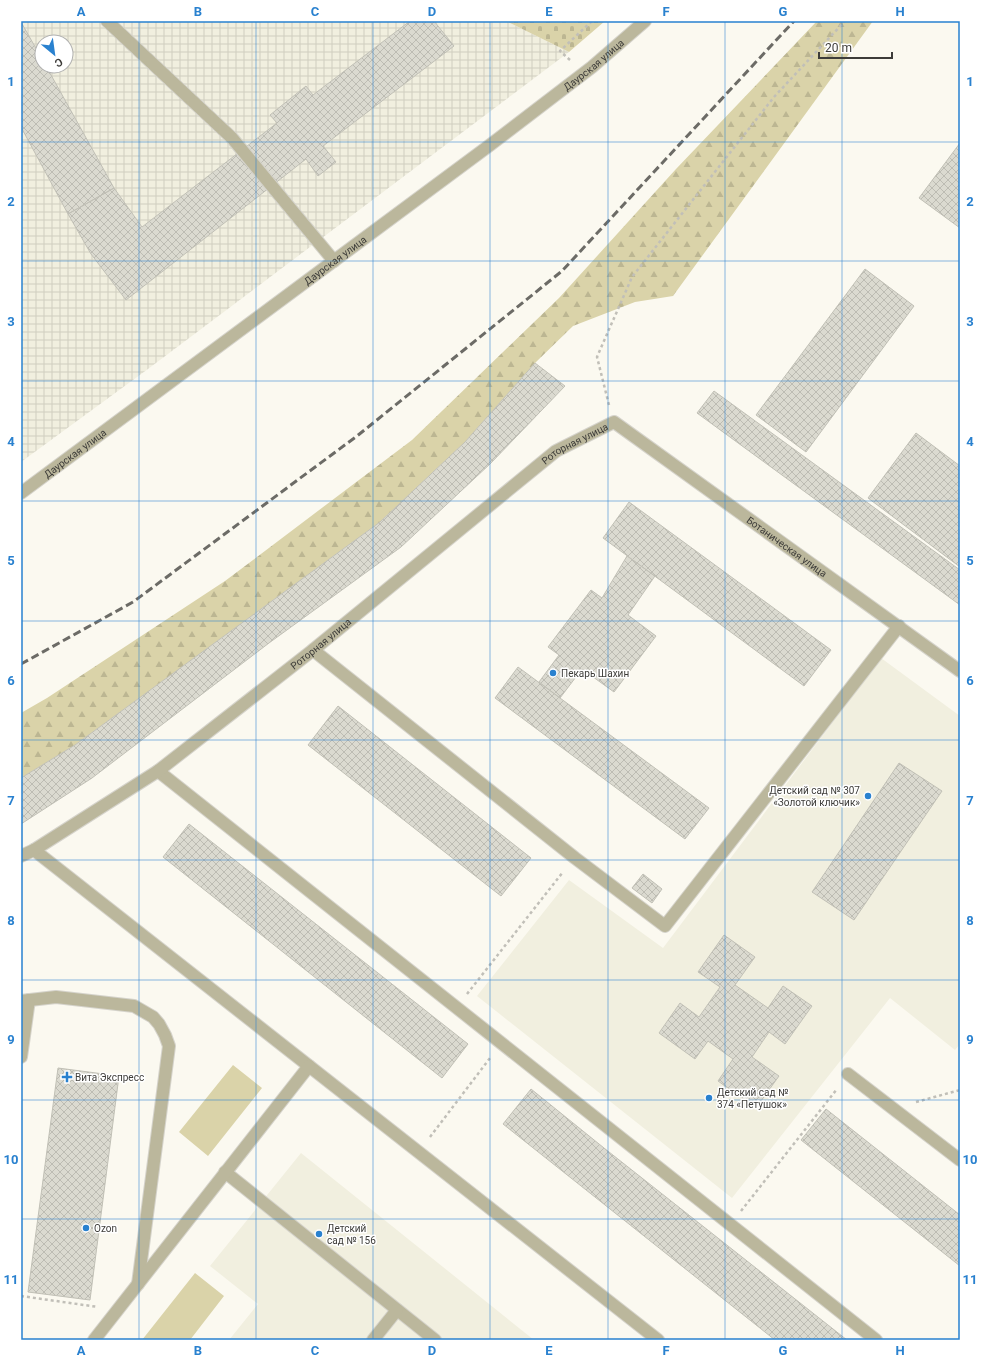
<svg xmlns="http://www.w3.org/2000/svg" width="981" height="1361" font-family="Roboto,sans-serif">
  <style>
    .built { fill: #f1efdf }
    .industrial { fill: url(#industrial-grid); fill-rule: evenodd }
    .grass { fill: #dad3a9 }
    .forest { fill: url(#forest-firs) }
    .cemetery { fill: url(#cemetery-stones) }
    .building { fill: url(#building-cross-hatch); stroke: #c1c0b6 }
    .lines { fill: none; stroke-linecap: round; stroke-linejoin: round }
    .minor-casing { stroke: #d5d3cb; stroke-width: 14 }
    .path { stroke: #c1bfb8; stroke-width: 2.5; stroke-dasharray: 3 3; stroke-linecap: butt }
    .minor { stroke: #bbb79c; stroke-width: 12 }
    .rail { stroke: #6c6b66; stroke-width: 3; stroke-dasharray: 8 4; stroke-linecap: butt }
    .grid { fill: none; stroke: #2981cf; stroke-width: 1; stroke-opacity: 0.55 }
    .poi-dot { fill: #2981cf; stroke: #fff; stroke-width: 1.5 }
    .labels { text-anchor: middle; stroke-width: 3; stroke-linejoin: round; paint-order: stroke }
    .street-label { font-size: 10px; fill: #3d3c39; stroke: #fff }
    .poi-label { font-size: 10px; fill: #3d3c39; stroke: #fff; text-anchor: start }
    .neatline { fill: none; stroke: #2981cf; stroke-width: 1.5 }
    .grid-label { font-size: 13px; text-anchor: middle; font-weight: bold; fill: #2981cf }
  </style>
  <defs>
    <pattern id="industrial-grid" width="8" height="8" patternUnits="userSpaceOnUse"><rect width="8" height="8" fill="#f1efdf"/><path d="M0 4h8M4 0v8" fill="none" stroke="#d0cec0"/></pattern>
    <pattern id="forest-firs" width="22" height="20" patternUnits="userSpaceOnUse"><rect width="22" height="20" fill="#dad3a9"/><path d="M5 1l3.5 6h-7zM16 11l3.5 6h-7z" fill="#bcb692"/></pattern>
    <pattern id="cemetery-stones" width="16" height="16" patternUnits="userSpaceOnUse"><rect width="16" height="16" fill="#dad3a9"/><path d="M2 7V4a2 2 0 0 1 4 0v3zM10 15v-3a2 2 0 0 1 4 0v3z" fill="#bcb692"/></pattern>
    <pattern id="building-cross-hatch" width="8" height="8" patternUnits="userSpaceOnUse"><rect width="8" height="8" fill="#dbdad0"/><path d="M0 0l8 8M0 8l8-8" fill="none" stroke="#bdbcb3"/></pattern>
  </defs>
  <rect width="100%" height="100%" fill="#fbf9f0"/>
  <path class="built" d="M881,658L960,716V1044L955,1050L890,998L732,1198L477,996L569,880L663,948Z
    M301,1153L534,1340H229L258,1304L210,1266Z"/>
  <path class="industrial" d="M21,21H506L569,52L148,369L21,462ZM42,42H66V66H42Z"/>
  <path class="grass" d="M233,1065L262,1088L208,1156L179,1132Z
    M195,1273L224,1296L190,1340H142Z"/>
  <path class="forest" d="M817,21H873L673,296L635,302L573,326L535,363L465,442L380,522L75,745L21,778V713L47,698L225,581L412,440L559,298L676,169Z"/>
  <path class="cemetery" d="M506,21H605L569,52Z"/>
  <path class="building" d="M410,21H434L454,46L323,146L336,162L318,176L306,159L126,300L91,254L68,214L114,188L142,227L277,123L270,115L306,86L313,95Z
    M21,22L42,59V66H46L114,188L68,214L21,127Z
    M960,143V228L919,198Z
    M865,269L914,306L806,452L756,415Z
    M535,363L565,386L490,464L401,547L269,643L92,778L21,824V778L75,745L380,522L465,442Z
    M714,391L960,570V605L697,413Z
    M916,433L960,466V567L868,498Z
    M629,502L831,650L804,686L603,538Z
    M627,556L655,576L628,615L656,636L614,692L582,669L560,698L539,682L559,655L548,647L591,590L602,598Z
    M518,667L709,808L685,839L495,698Z
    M338,706L531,858L501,896L308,745Z
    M899,763L942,791L854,920L812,892Z
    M189,824L468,1044L442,1078L163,857Z
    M643,874L662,889L652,903L632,888Z
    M724,935L755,957L735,985L768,1008L783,986L812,1006L785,1044L769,1032L752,1057L779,1076L756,1108L718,1081L733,1059L708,1041L695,1059L659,1033L680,1003L699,1017L720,987L698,972Z
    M58,1068L119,1076L90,1300L28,1292Z
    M531,1089L604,1148L847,1340H775L503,1124Z
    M826,1109L960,1215V1266L801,1140Z"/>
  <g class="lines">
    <defs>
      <g id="minor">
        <path d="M107,21L232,138L334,261"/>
        <path id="s1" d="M21,493L490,145L592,67L645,21"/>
        <path d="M313,650L575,858L665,926L899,626"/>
        <path d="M158,771L876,1340"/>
        <path d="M34,850L658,1340"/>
        <path id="s2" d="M21,856L34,850L158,771L313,650L556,451L614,422L960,671"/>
        <path d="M21,1001L56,997L134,1006L153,1017L159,1024L165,1035L169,1046L138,1284"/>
        <path d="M21,1057L29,1000"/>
        <path d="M848,1074L960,1160"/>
        <path d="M225,1172L435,1340"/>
        <path d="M94,1340L309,1066"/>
        <path d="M373,1340L397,1310"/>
      </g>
    </defs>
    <use href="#minor" class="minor-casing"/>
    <path class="path" d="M570,60L560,51L592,21
      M609,405L597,357L632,277L774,97L845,21
      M467,994L563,872
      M916,1102L960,1090
      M430,1137L490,1058
      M741,1211L837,1089
      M21,1296L98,1307"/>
    <use href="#minor" class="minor"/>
    <path class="rail" d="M21,664L133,602L357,436L562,271L794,21"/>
  </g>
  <path class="grid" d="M139,21V1340M256,21V1340M373,21V1340M490,21V1340M608,21V1340M725,21V1340M842,21V1340M21,142H960M21,261H960M21,381H960M21,501H960M21,621H960M21,740H960M21,860H960M21,980H960M21,1100H960M21,1219H960"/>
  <g class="poi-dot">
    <circle cx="553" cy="673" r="4"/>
    <circle cx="868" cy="796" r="4"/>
    <path d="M65 1071h4v4h4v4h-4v4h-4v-4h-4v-4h4z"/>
    <circle cx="709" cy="1098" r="4"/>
    <circle cx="86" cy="1228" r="4"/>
    <circle cx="319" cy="1234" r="4"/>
  </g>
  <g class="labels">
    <g class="street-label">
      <text dy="4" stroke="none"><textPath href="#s1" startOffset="715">Даурская улица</textPath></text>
      <text dy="4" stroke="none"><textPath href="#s1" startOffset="391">Даурская улица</textPath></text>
      <text dy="4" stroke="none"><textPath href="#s2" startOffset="692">Роторная улица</textPath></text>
      <text dy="4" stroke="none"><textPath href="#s1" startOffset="67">Даурская улица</textPath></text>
      <text dy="4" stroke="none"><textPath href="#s2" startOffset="950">Ботаническая улица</textPath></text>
      <text dy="4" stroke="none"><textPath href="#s2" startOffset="368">Роторная улица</textPath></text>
    </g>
    <g class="poi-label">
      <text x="561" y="677">Пекарь Шахин</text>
      <text x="860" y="794" text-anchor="end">Детский сад № 307<tspan x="860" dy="12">«Золотой ключик»</tspan></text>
      <text x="75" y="1081">Вита Экспресс</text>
      <text x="717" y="1096">Детский сад №<tspan x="717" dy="12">374 «Петушок»</tspan></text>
      <text x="94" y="1232">Ozon</text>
      <text x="327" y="1232">Детский<tspan x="327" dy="12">сад № 156</tspan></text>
    </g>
  </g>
  <rect width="981" height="1361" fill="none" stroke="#ffffff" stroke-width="44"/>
  <g transform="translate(54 54) rotate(151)"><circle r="19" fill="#ffffff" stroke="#b1b1b0"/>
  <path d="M0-3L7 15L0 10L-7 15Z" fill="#2981cf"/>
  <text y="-6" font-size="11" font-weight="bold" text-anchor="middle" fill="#3d3c39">С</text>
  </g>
  <path d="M819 52v6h73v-6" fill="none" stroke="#3d3c39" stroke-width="2"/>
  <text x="825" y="52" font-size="12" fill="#3d3c39" stroke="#ffffff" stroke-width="3" paint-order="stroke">20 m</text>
  <rect x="22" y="22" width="937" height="1317" class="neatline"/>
  <g class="grid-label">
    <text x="81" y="16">A</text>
    <text x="198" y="16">B</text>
    <text x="315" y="16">C</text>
    <text x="432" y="16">D</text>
    <text x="549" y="16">E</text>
    <text x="666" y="16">F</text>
    <text x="783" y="16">G</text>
    <text x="900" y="16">H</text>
    <text x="11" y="86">1</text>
    <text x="970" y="86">1</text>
    <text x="11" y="206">2</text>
    <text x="970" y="206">2</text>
    <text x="11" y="326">3</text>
    <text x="970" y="326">3</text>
    <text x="11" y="446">4</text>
    <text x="970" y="446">4</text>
    <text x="11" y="565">5</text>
    <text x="970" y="565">5</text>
    <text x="11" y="685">6</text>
    <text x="970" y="685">6</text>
    <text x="11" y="805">7</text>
    <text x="970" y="805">7</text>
    <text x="11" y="925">8</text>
    <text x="970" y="925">8</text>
    <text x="11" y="1044">9</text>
    <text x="970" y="1044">9</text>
    <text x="11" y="1164">10</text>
    <text x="970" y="1164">10</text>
    <text x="11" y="1284">11</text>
    <text x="970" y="1284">11</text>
    <text x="81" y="1355">A</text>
    <text x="198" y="1355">B</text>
    <text x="315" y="1355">C</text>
    <text x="432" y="1355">D</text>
    <text x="549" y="1355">E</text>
    <text x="666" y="1355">F</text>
    <text x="783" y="1355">G</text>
    <text x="900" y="1355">H</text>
  </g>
</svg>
